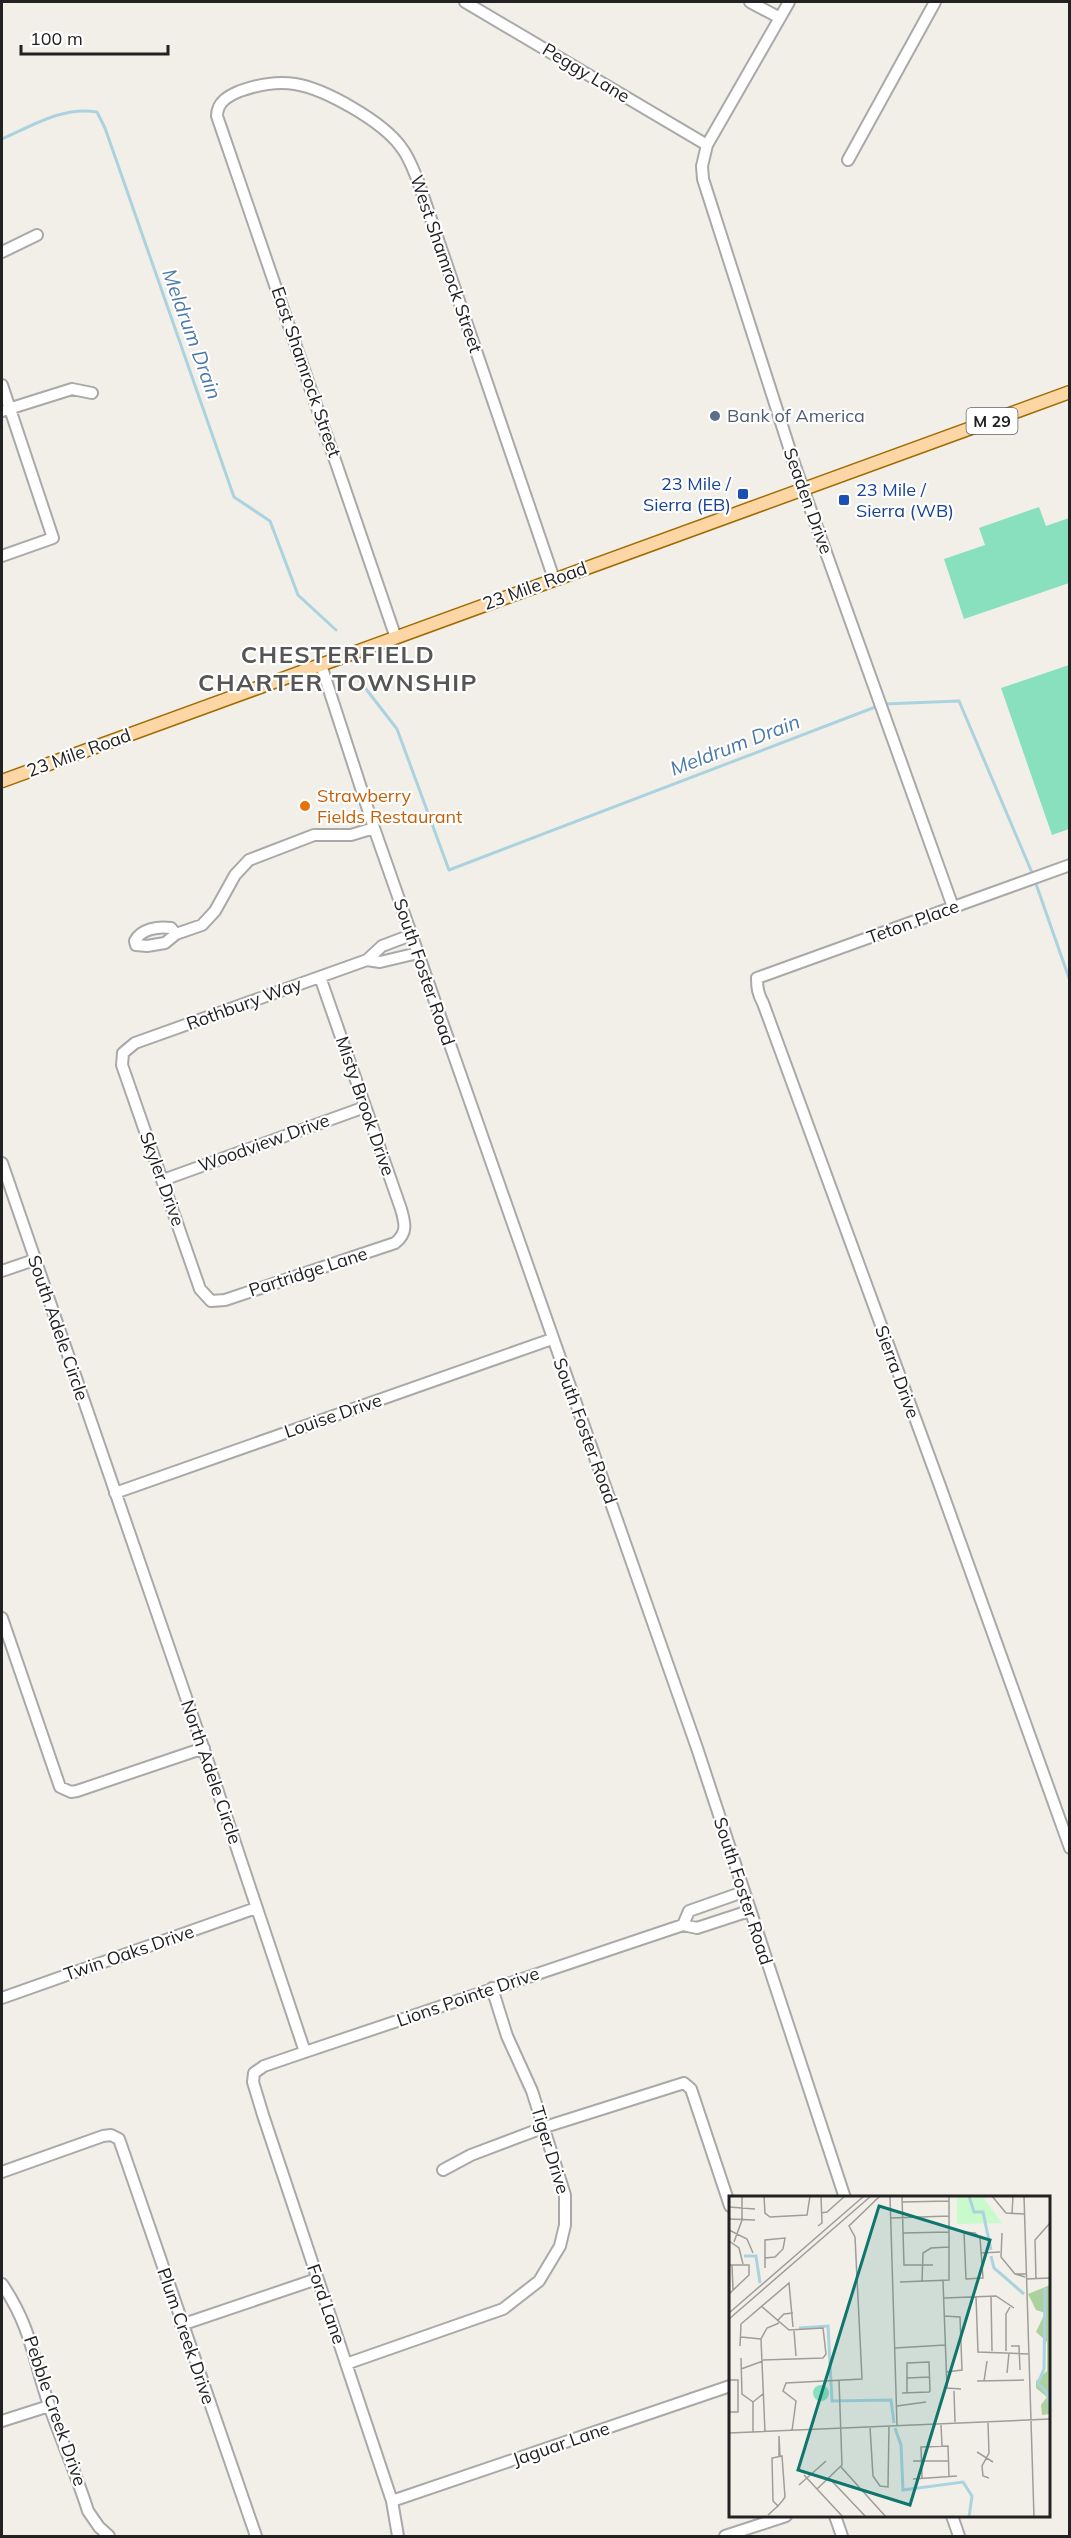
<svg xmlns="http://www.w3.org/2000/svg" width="1071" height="2538" font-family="Mulish,sans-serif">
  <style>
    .pitch { fill: #88e0be }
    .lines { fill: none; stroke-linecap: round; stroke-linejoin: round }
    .stream { stroke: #aad3df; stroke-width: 3 }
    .minor-casing { stroke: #a9a9a9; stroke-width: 14 }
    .major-casing { stroke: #a06b00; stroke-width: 15 }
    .minor { stroke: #fff; stroke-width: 10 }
    .major { stroke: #fcd6a4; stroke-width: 12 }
    .service-dot { fill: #5c6f8a; stroke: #fff; stroke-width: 2 }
    .transit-dot { fill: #1a4fb4; stroke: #fff; stroke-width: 2 }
    .food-dot { fill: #e8710a; stroke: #fff; stroke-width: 2 }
    .labels { text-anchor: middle; stroke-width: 4.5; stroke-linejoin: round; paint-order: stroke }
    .shield { fill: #fff; stroke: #646464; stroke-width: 1.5 }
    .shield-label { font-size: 16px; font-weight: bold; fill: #222 }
    .street-label { font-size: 18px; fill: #222; stroke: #fff }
    .service-label { font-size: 18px; fill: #4e5e75; stroke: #fff; text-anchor: start }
    .transit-label { font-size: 18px; fill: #164399; stroke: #fff; text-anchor: end }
    .food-label { font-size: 18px; fill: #c56008; stroke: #fff; text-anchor: start }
    .water-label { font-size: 20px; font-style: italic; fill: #4a7aab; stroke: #fff }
    .district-label { font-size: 24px; font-weight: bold; letter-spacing: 1.5px; fill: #555; stroke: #fff }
    .inset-river { fill: none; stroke: #aad3df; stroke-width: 3 }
    .inset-road { fill: none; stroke: #9f9d99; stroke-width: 1.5 }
    .view { fill: #0f766e; fill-opacity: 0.15; stroke: #0f766e; stroke-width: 3 }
    .inset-edge { fill: none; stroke: #222; stroke-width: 3 }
  </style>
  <rect width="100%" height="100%" fill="#f2efe9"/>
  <path class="pitch" d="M1039,507L1046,526L1069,518V583L964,619L944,559L985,545L979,528Z
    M1069,665V829L1052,835L1001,688Z"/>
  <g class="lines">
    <path class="stream" d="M2,139C32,126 63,106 97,112L105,128L234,497L270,521L298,595L336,630
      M356,676L397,729L449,870L878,706
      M884,704L959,701L1033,875
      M1035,881L1070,981"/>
    <defs>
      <path id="minor" d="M465,2L707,145
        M750,2L780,18
        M789,2L707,145L702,166L703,179L795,466L953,907
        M848,160L935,2
        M2,252L37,235
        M2,385L53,538L2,556
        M2,411L72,389L92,393
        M396,638L217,116C217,102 228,96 240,91C257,85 277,81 295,84C326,89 383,122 401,147C409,157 413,169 418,181L554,579
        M321,665L374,828L697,1748L845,2198
        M1070,865L757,978C757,988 758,994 763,1003L940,1486L1070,1848
        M176,934L171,928C158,926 141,929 135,941L136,945L147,946L165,943L176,934L202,925L215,911L235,875L249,860L314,835H351L374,828
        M411,935L382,946L367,960L380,962L418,953
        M320,977L401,1209C405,1223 408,1233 395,1243L225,1300L211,1301L200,1289L122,1065L123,1053L135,1043L367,960
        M2,1163L199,1735L305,2052
        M163,1180L365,1107
        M2,1271L34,1260
        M115,1493L552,1339
        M2,1618L60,1787L71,1792L77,1791L204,1748
        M743,1892L689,1911L683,1925L697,1928L749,1911
        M2,1998L256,1908
        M443,2170L471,2155L545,2127L684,2083L691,2089L730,2206
        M2,2172L103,2136L111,2135L119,2139L256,2536
        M2,2284C32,2328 33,2360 50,2408C62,2442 77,2476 88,2511L99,2527L109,2536
        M181,2325L317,2279
        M346,2364L503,2309L539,2281L560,2246L565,2225V2195L532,2091L507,2036L492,1988
        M2,2421L49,2406
        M392,2501L730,2386
        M835,2516L842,2536
        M952,2516L959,2536
        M398,2536L392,2501L263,2115L253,2082L254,2073L264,2066L305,2052L683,1925
        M725,2536L786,2516"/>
      <path id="major" d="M2,781L1070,392"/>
    </defs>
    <use href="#minor" class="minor-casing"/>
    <use href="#major" class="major-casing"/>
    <use href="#minor" class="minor"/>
    <use href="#major" class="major"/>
  </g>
  <circle class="service-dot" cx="715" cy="416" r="6"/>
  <g class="transit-dot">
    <rect x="737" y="488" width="12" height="12" rx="3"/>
    <rect x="838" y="494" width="12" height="12" rx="3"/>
  </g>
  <circle class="food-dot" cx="305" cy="806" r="6"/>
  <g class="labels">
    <rect class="shield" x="966.5" y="408" width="51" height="26" rx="4.5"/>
    <g class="shield-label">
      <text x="992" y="427">M 29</text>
    </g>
    <g class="street-label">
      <text transform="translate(586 73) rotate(31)" y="6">Peggy Lane</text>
      <text transform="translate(446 264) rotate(71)" y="6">West Shamrock Street</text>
      <text transform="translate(306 372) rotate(71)" y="6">East Shamrock Street</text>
      <text transform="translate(808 501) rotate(70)" y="6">Seaden Drive</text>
      <text transform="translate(535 586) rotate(-20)" y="6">23 Mile Road</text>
      <text transform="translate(79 753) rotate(-20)" y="6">23 Mile Road</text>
      <text transform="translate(913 922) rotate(-20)" y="6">Teton Place</text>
      <text transform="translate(424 972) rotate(71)" y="6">South Foster Road</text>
      <text transform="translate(244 1004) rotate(-20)" y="6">Rothbury Way</text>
      <text transform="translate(365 1106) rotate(71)" y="6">Misty Brook Drive</text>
      <text transform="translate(264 1143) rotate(-20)" y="6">Woodview Drive</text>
      <text transform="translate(162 1179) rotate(70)" y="6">Skyler Drive</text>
      <text transform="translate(308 1272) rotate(-18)" y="6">Partridge Lane</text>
      <text transform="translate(58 1328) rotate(71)" y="6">South Adele Circle</text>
      <text transform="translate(897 1372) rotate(70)" y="6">Sierra Drive</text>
      <text transform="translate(333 1416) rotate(-19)" y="6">Louise Drive</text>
      <text transform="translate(585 1431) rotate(70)" y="6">South Foster Road</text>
      <text transform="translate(211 1772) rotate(71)" y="6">North Adele Circle</text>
      <text transform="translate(743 1891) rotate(72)" y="6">South Foster Road</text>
      <text transform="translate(129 1953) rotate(-19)" y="6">Twin Oaks Drive</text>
      <text transform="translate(468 1997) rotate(-19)" y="6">Lions Pointe Drive</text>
      <text transform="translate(550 2150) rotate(73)" y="6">Tiger Drive</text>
      <text transform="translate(326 2304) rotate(71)" y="6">Ford Lane</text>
      <text transform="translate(186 2336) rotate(71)" y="6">Plum Creek Drive</text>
      <text transform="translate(55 2411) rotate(71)" y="6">Pebble Creek Drive</text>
      <text transform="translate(561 2444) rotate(-19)" y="6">Jaguar Lane</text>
    </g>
    <g class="service-label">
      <text x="727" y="422">Bank of America</text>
    </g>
    <g class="transit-label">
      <text x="731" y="490">23 Mile /<tspan x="731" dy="21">Sierra (EB)</tspan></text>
      <text x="856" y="496" text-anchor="start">23 Mile /<tspan x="856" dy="21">Sierra (WB)</tspan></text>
    </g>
    <g class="food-label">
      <text x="317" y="802">Strawberry<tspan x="317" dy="21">Fields Restaurant</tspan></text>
    </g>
    <g class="water-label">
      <text transform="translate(192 334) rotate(70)" y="7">Meldrum Drain</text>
      <text transform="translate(735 745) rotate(-21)" y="7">Meldrum Drain</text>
    </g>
    <g class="district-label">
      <text x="338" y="663">CHESTERFIELD<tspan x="338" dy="28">CHARTER TOWNSHIP</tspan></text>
    </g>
  </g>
  <g transform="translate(729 2196)">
    <rect width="321" height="321" fill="#f2efe9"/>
    <path d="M321,89V218L313,219L312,209L318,201L307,192V185L318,175V146L307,136L316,117L307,114L299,98Z" fill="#add19e"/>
    <path d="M228,0H258L255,3L273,27L228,28Z" fill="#c8facc"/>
    <path d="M84 197a8 8 0 1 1 16 0a8 8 0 1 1-16 0Z" fill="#88e0be"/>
    <path class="inset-river" d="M240,0L245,16H254L262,54M15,60H27L31,87M262,60L265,72L295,98M316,92L315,173L309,187L319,198L321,216M70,132L99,130L103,205L162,204L165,227M166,232L172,249L174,294L234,286L243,300L240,321"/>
    <path class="inset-road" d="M35,0L36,17L41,21L78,19L81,0M161,0L168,229M173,0L175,69H204M263,0L277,17L295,18M295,0L305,321M173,6L220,5M0,11L26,13M92,17L98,16L116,0M283,18L284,0M162,22L220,20M0,23L26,24M89,30L93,27L92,0M0,34L18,43L24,57M235,36L246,37L251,42L254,82L237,83ZM174,37L220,36M273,37L272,61L286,78M0,45L10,52L14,68M5,46L13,24V0M252,57L271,56M36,62L46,61L54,53L56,42L36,44V72M0,69H20V79L0,98M3,69L4,94M296,81L286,78H297M297,83L321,82M307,83L306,44L321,27M214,85L218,192L232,193M171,86L220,84V0M193,86L194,57L202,52L220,51M247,100L249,156L299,158M262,100L263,155M215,102L267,100L285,112M32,110L60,134L94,132L97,158L94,162L34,164M0,117L135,0M215,120L231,121L233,174L217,176M0,123L142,0M48,125L55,118L64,117M65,135L67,160M12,141L32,143M11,150L12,128L60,87L64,131M282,150H290L291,174M166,152L216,149M277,155V118L281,111M12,162L13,198L24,206M12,173L34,165M278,177L280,157M178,182L201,181M0,184H9V216H0M248,185L295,184M255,185L258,165M225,195L226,226M173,197L200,196L201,195L200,166L178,167V197M168,210L197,206M259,226L260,257L253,270L254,280L260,282M212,228L213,250M141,231L144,280L151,290L159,291L160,230M63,235L67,205L54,195L57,187L133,183L126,41L120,30L151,0M36,236L32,143L38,132L50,127M0,237L321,223M24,237V206L35,197M248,256L264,266M50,260V240L51,260M184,265H220M112,271L157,321M75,279L114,321M100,282L137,321M193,282L192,251L219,250L220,280M184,283L228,280M70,289L97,265M88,293L113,269L110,184M39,319L49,310L54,304L56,301L53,260L43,262L44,305L49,310"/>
    <path class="view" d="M150,10L261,44L181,309L69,274Z"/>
    <rect width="321" height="321" class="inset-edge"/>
  </g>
  <rect width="1071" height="2538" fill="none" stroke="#222222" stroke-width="6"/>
  <path d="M21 45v9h147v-9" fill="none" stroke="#222222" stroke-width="3"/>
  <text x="30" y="45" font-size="18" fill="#222222" stroke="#ffffff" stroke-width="4.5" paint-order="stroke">100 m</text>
</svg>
